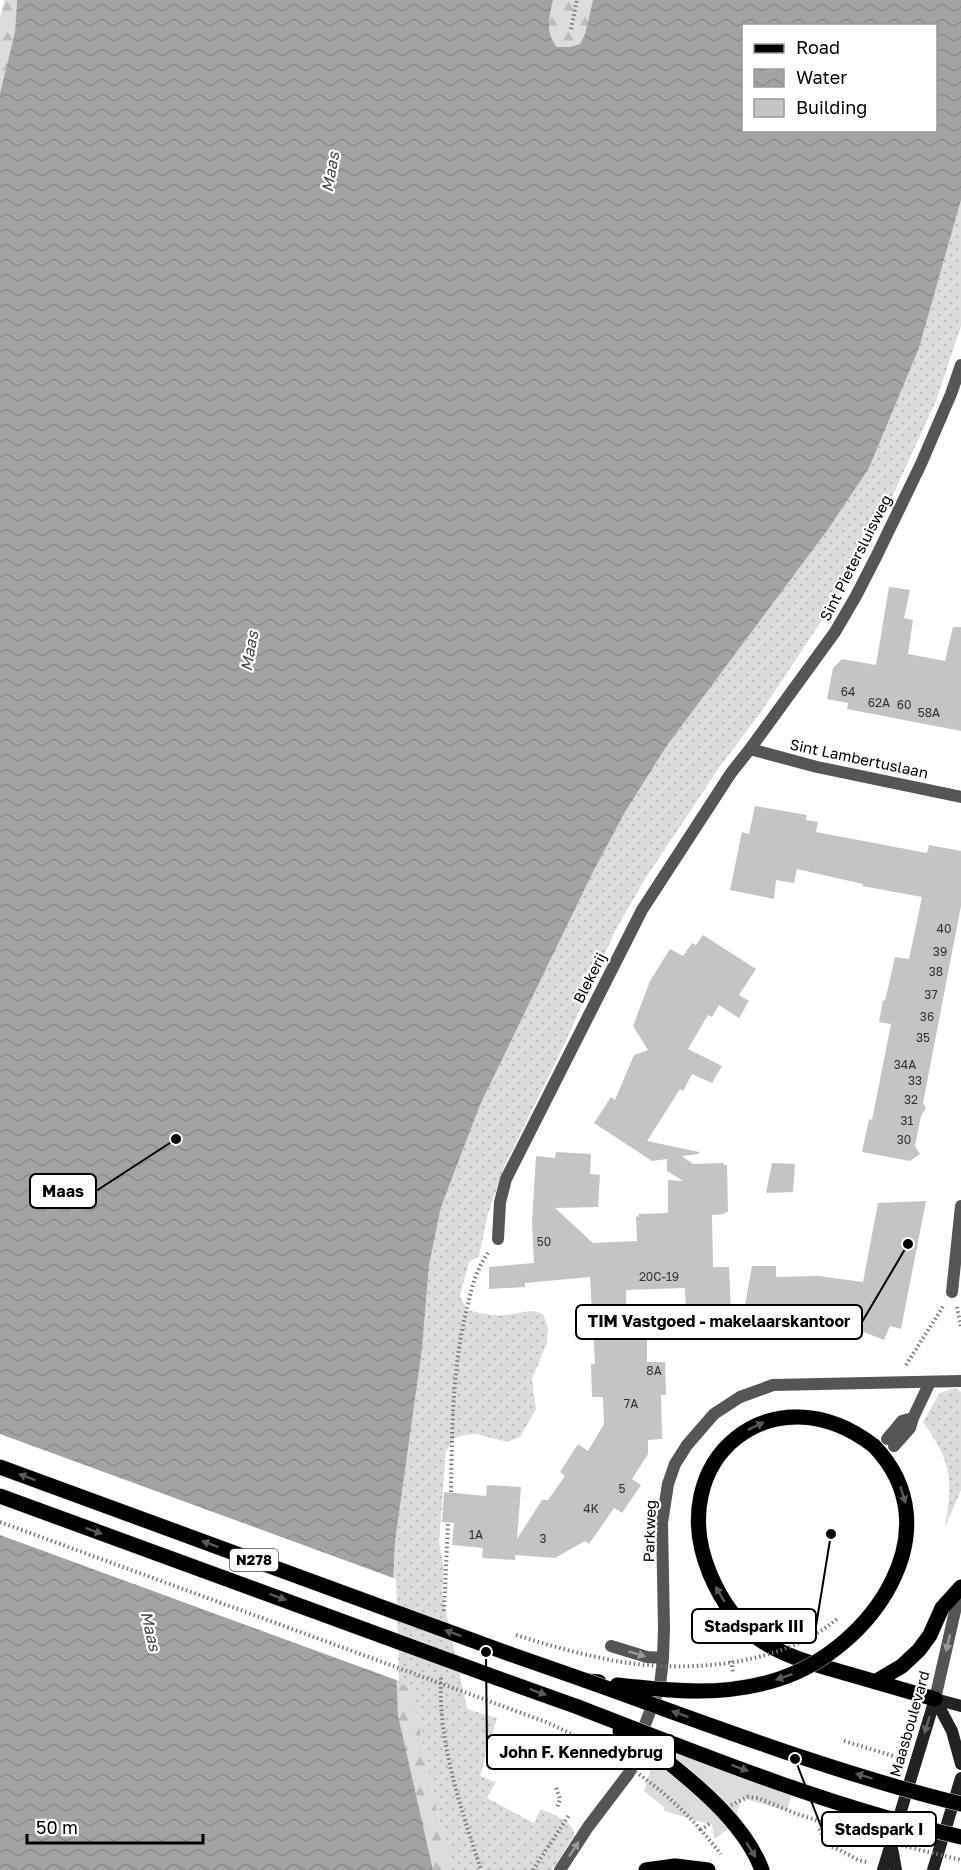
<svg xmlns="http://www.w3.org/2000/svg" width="961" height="1870" font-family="'Golos Text',sans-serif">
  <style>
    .grass { fill: url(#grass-dots) }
    .forest { fill: url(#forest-firs) }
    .pitch { fill: #dcdcdc }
    .water { fill: url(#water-waves); fill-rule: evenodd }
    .pier { fill: #fff }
    .building { fill: #c4c4c4 }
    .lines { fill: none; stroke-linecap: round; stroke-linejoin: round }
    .primary-casing { stroke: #dbdbdb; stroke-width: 16 }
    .path { stroke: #777; stroke-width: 4; stroke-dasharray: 1.5 3; stroke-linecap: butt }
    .service { stroke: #555; stroke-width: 12 }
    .minor { stroke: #555; stroke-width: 12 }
    .tertiary { stroke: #555; stroke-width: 12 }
    .secondary { stroke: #222; stroke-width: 12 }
    .primary { stroke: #000; stroke-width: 15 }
    .primary-bridge-casing { stroke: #dbdbdb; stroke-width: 16; stroke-linecap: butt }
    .path-bridge { stroke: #777; stroke-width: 4; stroke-dasharray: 1.5 3; stroke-linecap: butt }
    .primary-bridge { stroke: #000; stroke-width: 15 }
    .oneway { fill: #595959 }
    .oneway2 { fill: #999 }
    .oneway3 { fill: #646464 }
    .labels { text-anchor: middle; stroke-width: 4.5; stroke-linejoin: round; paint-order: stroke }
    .number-label { font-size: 12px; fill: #313131 }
    .shield { fill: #fff; stroke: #4c4c4c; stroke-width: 1.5 }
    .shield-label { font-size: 14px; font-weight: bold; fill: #000 }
    .street-label { font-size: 15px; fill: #000; stroke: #fff }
    .water-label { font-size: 16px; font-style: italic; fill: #444; stroke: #fff }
    .leader { fill: none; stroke: #000; stroke-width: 2 }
    .callout-dot { fill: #000; stroke: #fff; stroke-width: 2 }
    .callout { fill: #fff; stroke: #000; stroke-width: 2 }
    .callout-label { font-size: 16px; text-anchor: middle; font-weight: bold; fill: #000 }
  </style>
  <defs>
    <pattern id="grass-dots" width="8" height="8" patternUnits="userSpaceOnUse" patternTransform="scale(1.5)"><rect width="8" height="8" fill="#dcdcdc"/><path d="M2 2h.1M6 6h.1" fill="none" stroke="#bbb" stroke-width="1.8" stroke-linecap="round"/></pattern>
    <pattern id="forest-firs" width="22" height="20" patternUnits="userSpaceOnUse" patternTransform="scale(1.5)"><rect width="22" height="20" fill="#dcdcdc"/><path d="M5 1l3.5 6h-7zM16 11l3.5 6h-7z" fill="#bbb"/></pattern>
    <pattern id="water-waves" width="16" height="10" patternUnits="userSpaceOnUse" patternTransform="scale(1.5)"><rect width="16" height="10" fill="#a3a3a3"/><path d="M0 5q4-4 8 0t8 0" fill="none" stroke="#8b8b8b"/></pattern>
  </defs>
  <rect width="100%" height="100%" fill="#fff"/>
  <path class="grass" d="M961,200V326L936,401L888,506L838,596L761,712L721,765L645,879L615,931L565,1043L504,1167L488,1214L479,1256L469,1262L460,1296L467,1310C480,1313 492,1316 505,1315C520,1314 529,1308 543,1314L548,1328L547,1343L532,1379L536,1409L520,1437L507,1442L476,1434L464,1435L454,1439L446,1451L439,1543L444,1568L442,1593L467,1709L497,1718L480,1776L496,1782L487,1798L534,1823L541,1809C553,1815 575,1821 574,1836L552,1870H452C437,1810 421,1751 414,1689L396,1682L394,1575L395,1542L422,1349L429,1265L441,1207L480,1105L593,872L625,812L666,747L829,528L869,468L919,348Z
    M955,1388L961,1392V1490L945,1527C953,1478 952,1463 923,1422L940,1393Z"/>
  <path class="forest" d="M4,0H17L15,32L0,93V18Z
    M553,0H593L585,34L580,44L570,47H557C545,32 549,18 553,0Z
    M396,1682L414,1689C421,1751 437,1810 452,1870H433L398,1715Z"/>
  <path class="pitch" d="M659,1740L796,1780L787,1811L742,1798L734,1824L716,1838H714L712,1825L664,1811V1807L644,1791Z"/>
  <path class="water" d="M17,0H553C549,18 545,32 557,47H570L580,44L585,34L593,0H961V200L919,348L869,468L829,528L666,747L625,812L593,872L480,1105L441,1207L429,1265L422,1349L395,1542L393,1588L398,1715L433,1870H0V93L15,32ZM744,26H936V130H744Z"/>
  <path class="pier" d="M0,1434L396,1579L399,1681L0,1535Z"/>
  <path class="building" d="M889,587L910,590L904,618L913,620L908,654L945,661L953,627H961V731L847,709L848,703L827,699L833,668L842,659L876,665Z
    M755,806L807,815L806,820L818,822L816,832L927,853L929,845L961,851V906L923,1103L926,1108L921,1116L915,1146L920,1154L910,1161L862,1152L869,1119L872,1120L891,1024L879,1022L883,1000L885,1001L895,957L909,959L922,897L862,886L863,884L797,869L794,883L776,880L774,899L730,890L742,832L749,834Z
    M703,935L756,969L739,995L749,1001L739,1018L719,1005L712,1017L708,1015L688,1049L722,1066L712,1083L692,1074L683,1091L680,1089L647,1141L699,1152V1154L682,1156L693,1164L724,1163V1165H727L728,1212H725V1214L712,1215L713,1267H729L731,1311L686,1312L685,1288L626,1290L627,1332H647V1362H665L666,1395H661L662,1439L648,1440V1454L632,1479L641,1485L622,1513L614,1508L589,1544L585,1541L555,1558L515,1555V1560L482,1558L483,1548L452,1545L454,1523L442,1522L444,1492L486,1496L487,1485L521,1487L517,1539L542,1500H548L565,1476L560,1472L578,1444L588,1451L604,1424L603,1397H592L591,1364H595L590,1277L525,1283V1287L489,1289V1267L534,1263L532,1222L536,1156L555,1158L556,1152L591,1154L590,1174L600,1175L598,1207L555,1208L593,1243L637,1241L636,1217L639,1216L638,1214L668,1213V1180L683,1181L667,1171V1159L652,1161L594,1123L611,1097L615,1100L634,1055L648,1050L633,1026L650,981L670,949L683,956L692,943L696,945Z
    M772,1163L795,1164L793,1192L766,1193Z
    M926,1201L901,1329L890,1326L884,1340L866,1333L841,1326L813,1323H778L777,1310L744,1311L752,1266H776V1277L819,1276L863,1282L878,1203Z"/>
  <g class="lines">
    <defs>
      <path id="primary" d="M874,1446C773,1368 662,1460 710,1574C721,1600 736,1623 759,1639C786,1658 821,1666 852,1675C879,1683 907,1691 935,1699
        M507,1653L587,1681L599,1682
        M497,1678L578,1707
        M875,1682L902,1666L919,1650L930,1635L942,1608L961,1587
        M668,1762C703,1790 746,1827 762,1870
        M646,1870L675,1866L708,1870"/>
    </defs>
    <use href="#primary" class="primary-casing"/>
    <path class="path" d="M571,29L577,0
      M957,1307L961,1328
      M906,1365L944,1305
      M451,1492C452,1430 452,1365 468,1304C472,1286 477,1268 488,1253
      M444,1611L448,1522
      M731,1661L733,1672
      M441,1678C438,1744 461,1808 481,1870
      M844,1741L900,1758
      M556,1788L560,1799L557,1808
      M709,1824L701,1830L721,1854
      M819,1829L830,1846L840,1850L858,1860L867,1862
      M533,1870L569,1815"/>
    <path class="service" d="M887,1439L902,1421L913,1418
      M894,1446L910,1428L913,1418L930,1382
      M611,1646L647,1657L663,1658
      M560,1870L588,1827L629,1773L644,1727L660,1686L663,1658L664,1628"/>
    <path class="minor" d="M750,749L817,767L961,797
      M498,1239L500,1202L506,1179L642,910L731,773L750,749L835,632L856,596L877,555L921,464L951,394L961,365
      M952,1292L961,1206
      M664,1628L662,1523L668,1484L675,1464L687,1445L714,1414L740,1397L773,1385L961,1381"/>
    <path class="tertiary" d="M935,1699L960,1589"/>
    <path class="secondary" d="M935,1699L952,1731L961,1764
      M935,1699L961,1706
      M892,1848L896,1870
      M883,1870L935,1699
      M933,1870L961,1778"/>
    <use href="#primary" class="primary"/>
    <defs>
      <path id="primary-bridge" d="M0,1467L507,1653
        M0,1496L497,1678
        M587,1681C710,1725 834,1773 961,1804
        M617,1685C671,1691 725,1697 779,1679C871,1649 955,1530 874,1446
        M578,1707C704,1756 830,1807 961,1837
        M620,1731L668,1762"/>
    </defs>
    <use href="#primary-bridge" class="primary-bridge-casing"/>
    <path class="path-bridge" d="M0,1522L546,1722C604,1748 659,1782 701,1830
      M516,1635C551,1646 586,1656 622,1662C690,1673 783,1665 837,1619
      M731,1805L748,1797L758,1798L797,1814L872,1838L961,1860"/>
    <use href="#primary-bridge" class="primary-bridge"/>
  </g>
  <defs><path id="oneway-solid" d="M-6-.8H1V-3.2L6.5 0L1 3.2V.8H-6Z" transform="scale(1.5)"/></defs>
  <g class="oneway">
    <use href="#oneway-solid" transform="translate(756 1426) rotate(-26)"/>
    <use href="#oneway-solid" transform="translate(27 1477) rotate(-160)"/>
    <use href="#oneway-solid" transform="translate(903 1495) rotate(73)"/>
    <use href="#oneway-solid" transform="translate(94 1531) rotate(20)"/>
    <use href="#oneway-solid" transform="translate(210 1544) rotate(-160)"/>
    <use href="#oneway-solid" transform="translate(720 1594) rotate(-120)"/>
    <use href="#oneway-solid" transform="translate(278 1597) rotate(20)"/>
    <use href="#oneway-solid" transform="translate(453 1633) rotate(-160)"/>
    <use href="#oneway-solid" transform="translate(784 1677) rotate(161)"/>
    <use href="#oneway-solid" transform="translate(538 1692) rotate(20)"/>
    <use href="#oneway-solid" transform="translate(680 1714) rotate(-160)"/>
    <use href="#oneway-solid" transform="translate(740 1768) rotate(20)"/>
    <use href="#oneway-solid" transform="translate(864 1776) rotate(-163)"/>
    <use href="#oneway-solid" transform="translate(751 1850) rotate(58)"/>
  </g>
  <g class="oneway2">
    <use href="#oneway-solid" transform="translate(948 1643) rotate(103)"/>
    <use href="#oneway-solid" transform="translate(637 1654) rotate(17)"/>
    <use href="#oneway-solid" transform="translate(574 1849) rotate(-57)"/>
  </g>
  <use class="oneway3" href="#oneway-solid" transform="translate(927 1725) rotate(107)"/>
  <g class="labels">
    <g class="number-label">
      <text x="848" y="696">64</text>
      <text x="879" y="707">62A</text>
      <text x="904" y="709">60</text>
      <text x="929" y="717">58A</text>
      <text x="944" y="933">40</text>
      <text x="940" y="956">39</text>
      <text x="936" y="976">38</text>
      <text x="931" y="999">37</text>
      <text x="927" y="1021">36</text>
      <text x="923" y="1042">35</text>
      <text x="905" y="1069">34A</text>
      <text x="915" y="1085">33</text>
      <text x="911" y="1104">32</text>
      <text x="907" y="1125">31</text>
      <text x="904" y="1144">30</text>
      <text x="544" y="1246">50</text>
      <text x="659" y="1281">20C-19</text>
      <text x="654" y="1375">8A</text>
      <text x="631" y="1408">7A</text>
      <text x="622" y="1493">5</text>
      <text x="591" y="1513">4K</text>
      <text x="476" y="1539">1A</text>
      <text x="543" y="1543">3</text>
    </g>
    <rect class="shield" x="230" y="1549" width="48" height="22" rx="4.5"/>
    <g class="shield-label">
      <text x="254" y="1565">N278</text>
    </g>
    <g class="street-label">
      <text transform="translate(856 558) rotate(-63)" y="5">Sint Pietersluisweg</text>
      <text transform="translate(859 759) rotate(12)" y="5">Sint Lambertuslaan</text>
      <text transform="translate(590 978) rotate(-63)" y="5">Blekerij</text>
      <text transform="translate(650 1531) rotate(-88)" y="5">Parkweg</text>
      <text transform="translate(910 1724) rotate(-74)" y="5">Maasboulevard</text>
    </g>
    <g class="water-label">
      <text transform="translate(330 172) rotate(-80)" y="6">Maas</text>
      <text transform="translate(249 651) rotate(-80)" y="6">Maas</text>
      <text transform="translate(151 1631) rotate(77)" y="6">Maas</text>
    </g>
  </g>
  <path class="leader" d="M176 1139L96 1191M908 1244L862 1322M831 1534L816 1626M486 1652L487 1752M795 1759L822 1829"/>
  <g class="callout-dot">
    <circle cx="176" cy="1139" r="6"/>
    <circle cx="908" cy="1244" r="6"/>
    <circle cx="831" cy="1534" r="6"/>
    <circle cx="486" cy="1652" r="6"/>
    <circle cx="795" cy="1759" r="6"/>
  </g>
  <g class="callout">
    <rect x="30" y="1174" width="66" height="34" rx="6"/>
    <rect x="576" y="1305" width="286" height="34" rx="6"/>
    <rect x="692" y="1609" width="124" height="34" rx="6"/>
    <rect x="487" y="1735" width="188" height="34" rx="6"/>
    <rect x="822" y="1812" width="114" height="34" rx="6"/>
  </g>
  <g class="callout-label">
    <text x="63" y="1197">Maas</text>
    <text x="719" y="1327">TIM Vastgoed - makelaarskantoor</text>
    <text x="754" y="1632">Stadspark III</text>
    <text x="581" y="1758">John F. Kennedybrug</text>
    <text x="879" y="1835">Stadspark I</text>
  </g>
  <rect x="742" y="24" width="195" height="108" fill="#ffffff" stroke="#999999" stroke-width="1.5"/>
  <rect x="754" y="44" width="30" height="9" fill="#000000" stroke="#999999" stroke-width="1.5"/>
  <text x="796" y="54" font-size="18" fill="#000000">Road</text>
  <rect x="754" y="69" width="30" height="18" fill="url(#water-waves)" stroke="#999999" stroke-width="1.5"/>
  <text x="796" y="84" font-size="18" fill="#000000">Water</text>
  <rect x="754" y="99" width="30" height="18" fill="#c4c4c4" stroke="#999999" stroke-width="1.5"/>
  <text x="796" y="114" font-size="18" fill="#000000">Building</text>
  <path d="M27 1834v9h176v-9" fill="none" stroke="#000000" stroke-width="3"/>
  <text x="36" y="1834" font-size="18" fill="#000000" stroke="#ffffff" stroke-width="4.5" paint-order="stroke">50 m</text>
</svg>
